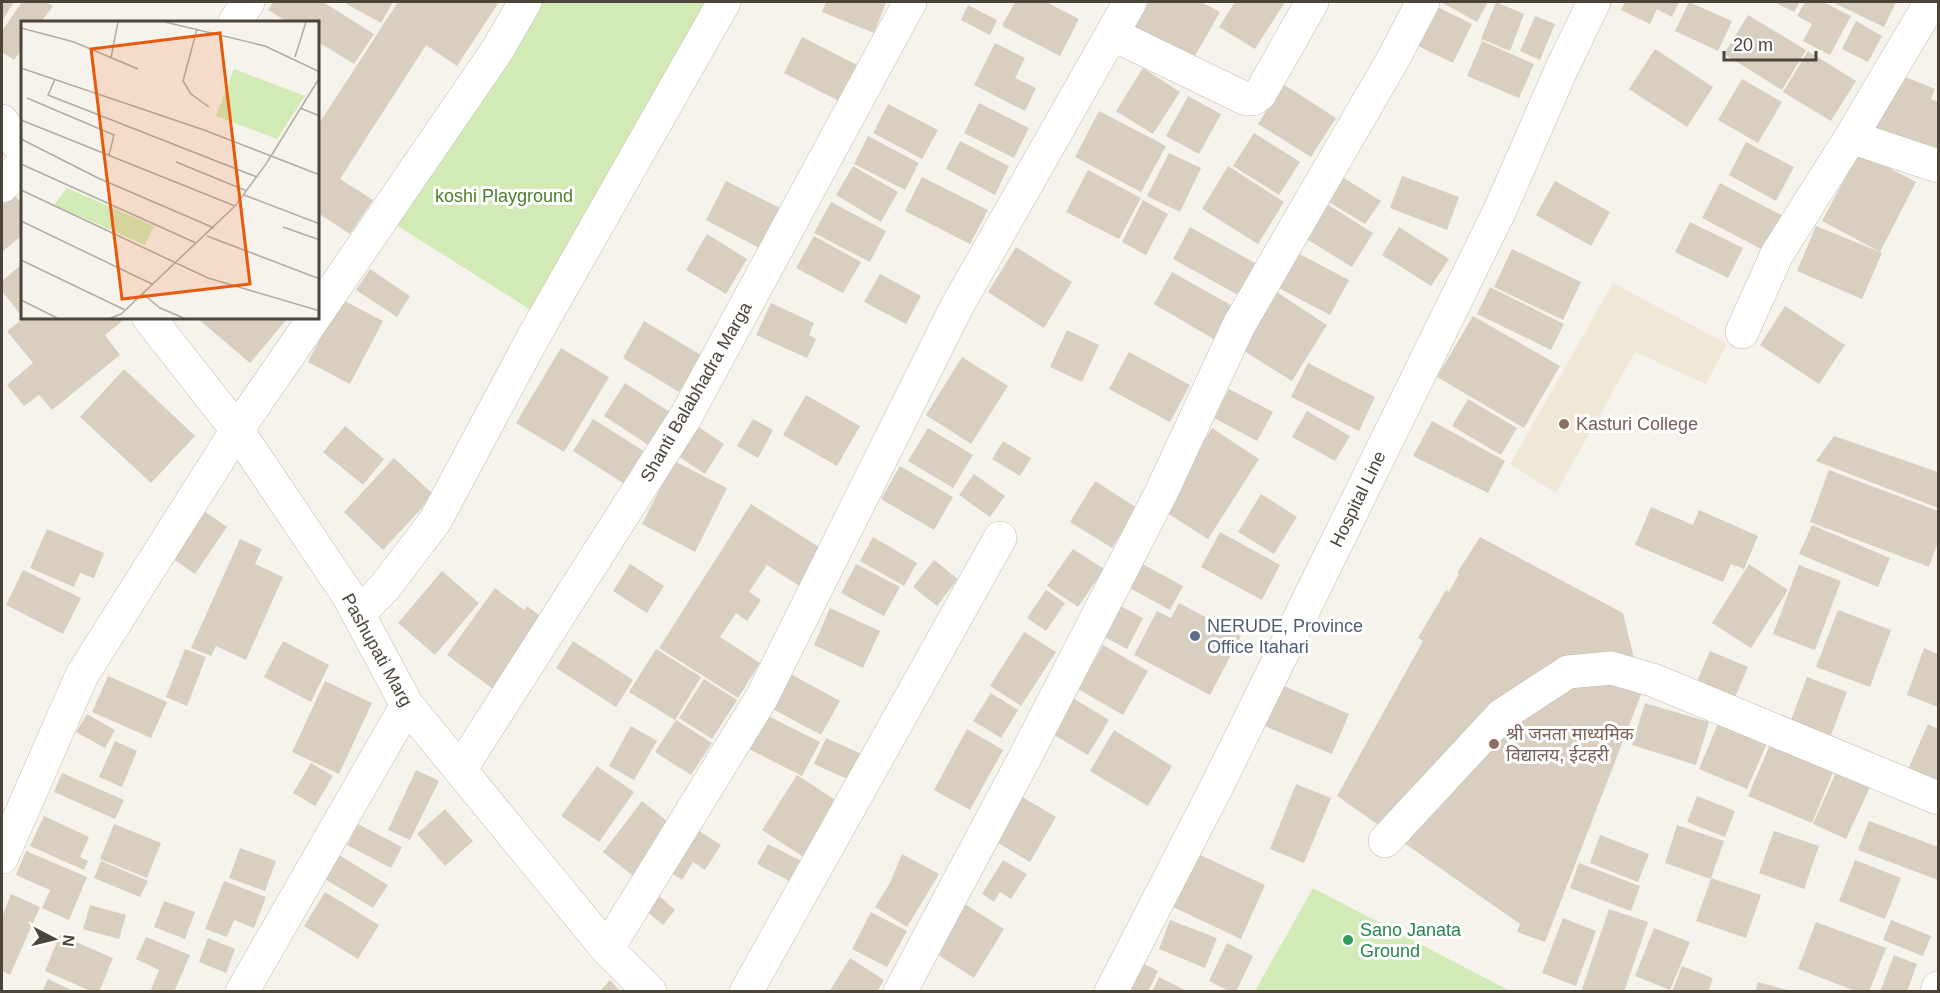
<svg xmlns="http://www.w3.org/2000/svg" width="1940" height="993" font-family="Arial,'Noto Sans Devanagari',sans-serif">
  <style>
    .education { fill: #efe8d6 }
    .green { fill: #d2eab5 }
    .building { fill: #d8cfc1 }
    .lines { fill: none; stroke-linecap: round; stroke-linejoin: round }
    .street-casing { stroke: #c2bbae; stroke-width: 34 }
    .street { stroke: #fff; stroke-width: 33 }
    .education-dot { fill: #8d6e63; stroke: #fff; stroke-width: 2 }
    .service-dot { fill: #5c6f8a; stroke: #fff; stroke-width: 2 }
    .leisure-dot { fill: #2e9e5b; stroke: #fff; stroke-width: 2 }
    .labels { text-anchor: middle; stroke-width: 6; stroke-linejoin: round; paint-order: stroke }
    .park-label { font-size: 18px; fill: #4a7f2a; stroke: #fff }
    .street-label { font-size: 18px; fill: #4b4439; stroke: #fff }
    .education-label { font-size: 18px; fill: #785e54; stroke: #fff; text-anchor: start }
    .service-label { font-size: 18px; fill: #4e5e75; stroke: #fff; text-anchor: start }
    .leisure-label { font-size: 18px; fill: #27864d; stroke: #fff; text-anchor: start }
    .inset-road { fill: none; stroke: #b2ada4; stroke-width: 1.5 }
    .view { fill: #e8590c; fill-opacity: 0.15; stroke: #e8590c; stroke-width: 3 }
    .inset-edge { fill: none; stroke: #4b4439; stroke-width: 3 }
  </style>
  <rect width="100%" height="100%" fill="#f6f3ec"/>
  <path class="education" d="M1613,283L1727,344L1706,384L1635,352L1556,493L1510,464Z"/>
  <path class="green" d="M527,2H709L531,310L393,223Z
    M1313,888L1510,991H1255Z"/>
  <path class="building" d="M2,2H14L2,21Z
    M22,2H46L53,6L41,22H22V49L14,60L2,52V31Z
    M273,2H323L374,34L354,64L318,42V22H288L268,10Z
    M343,2H393L381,23Z
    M398,2H499L457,66L426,45L340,179L373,200L350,234L318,213V125Z
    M826,2H882L886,3L874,33L822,12Z
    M1015,2H1046L1079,19L1060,56L1002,26Z
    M1149,2H1201L1220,12L1191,63L1133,29Z
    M1235,2H1285L1255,49L1219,27Z
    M1441,2H1488L1477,22Z
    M1496,2L1524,14L1510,51L1481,39Z
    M1625,2H1679L1672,17L1657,9L1650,24L1621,10Z
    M1689,2L1732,21L1718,51L1675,31Z
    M1774,2H1800L1794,12Z
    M1805,2H1823L1851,16L1830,55L1803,41L1812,24L1797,16Z
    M1832,2H1896L1884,27Z
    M1429,3L1472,24L1453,63L1410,42Z
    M968,5L997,20L990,35L961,20Z
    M1748,15L1806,50L1782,90L1724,54Z
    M1535,16L1555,24L1540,60L1520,51Z
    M1856,21L1882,36L1868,62L1842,49Z
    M802,37L859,66L841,102L784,73Z
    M1482,41L1534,64L1519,98L1467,76Z
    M995,43L1025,58L1015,78L1036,88L1025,111L974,85Z
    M1655,49L1713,87L1687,127L1629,89Z
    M1808,51L1856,81L1831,121L1783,92Z
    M1143,68L1180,92L1153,134L1116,111Z
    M1898,74L1935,89L1931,99L1938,102V145L1934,156L1875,131Z
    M1742,79L1782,102L1758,143L1718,120Z
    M1283,84L1336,118L1311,157L1258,124Z
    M1188,96L1221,114L1199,154L1166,136Z
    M979,103L1029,128L1014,158L964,133Z
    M888,104L938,130L922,159L873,133Z
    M1099,111L1166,146L1141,192L1075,157Z
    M1254,133L1300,162L1279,195L1233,166Z
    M868,136L919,163L905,190L854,164Z
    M960,141L1009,166L995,195L946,169Z
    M1746,142L1794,167L1776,201L1729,175Z
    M1859,152L1916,182L1880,252L1822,221Z
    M1169,153L1201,168L1180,212L1147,196Z
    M853,166L898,192L881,222L836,195Z
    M1228,166L1284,202L1258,244L1202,209Z
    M1088,170L1141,198L1119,239L1066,212Z
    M1339,175L1381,201L1365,224L1324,199Z
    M1402,176L1459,197L1447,230L1390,208Z
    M922,177L988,210L970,244L905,211Z
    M726,181L780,208L759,248L706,220Z
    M1555,181L1610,212L1591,246L1536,215Z
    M1720,183L1785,217L1767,252L1702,218Z
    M14,194L22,204V235L2,252V205Z
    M1143,200L1168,214L1146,255L1122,242Z
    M1322,201L1373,233L1352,267L1300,235Z
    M831,202L886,231L870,262L814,233Z
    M1690,222L1743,248L1728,278L1675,252Z
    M1816,226L1882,253L1862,299L1797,271Z
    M1190,227L1255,263L1238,295L1173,259Z
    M1399,227L1449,259L1431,286L1382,255Z
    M707,234L747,259L726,294L686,270Z
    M814,236L861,262L843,293L796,268Z
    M1016,247L1072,282L1044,328L988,292Z
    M1512,249L1581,282L1563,320L1494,287Z
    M1292,250L1349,280L1330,315L1273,285Z
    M22,264V314L21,315L2,291V281Z
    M370,269L410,296L397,317L356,290Z
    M1172,272L1236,308L1217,341L1154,304Z
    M880,274L921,296L906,324L864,302Z
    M1490,287L1564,324L1551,350L1477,314Z
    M1272,289L1327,325L1292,381L1236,346Z
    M341,299L383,321L350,384L308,362Z
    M771,303L814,323L809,335L816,339L807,358L756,335Z
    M1785,306L1845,345L1819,384L1760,345Z
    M1473,316L1560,366L1524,428L1437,377Z
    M24,318H122L124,320L105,335L120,355L52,410L39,395L24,406L7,385L33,363L7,331Z
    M197,318H288L250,363Z
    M644,321L701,355L679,392L623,358Z
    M1067,330L1099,345L1082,382L1050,367Z
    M561,348L609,377L564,452L516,423Z
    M1129,352L1190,385L1170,422L1109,389Z
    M962,357L1008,386L971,444L926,415Z
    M1308,363L1375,397L1359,431L1291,397Z
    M124,369L195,436L151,483L80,417Z
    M625,383L673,414L651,447L604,416Z
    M1229,389L1273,412L1257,441L1214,418Z
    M806,395L860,426L837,466L783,435Z
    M1468,399L1517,428L1501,455L1452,426Z
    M1307,411L1350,436L1335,461L1292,437Z
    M593,419L650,455L629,487L573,451Z
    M753,419L773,430L758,458L737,446Z
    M1432,421L1505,461L1488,493L1413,456Z
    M694,424L724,444L705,474L675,454Z
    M345,426L384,459L363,485L323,452Z
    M928,428L973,455L953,488L908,461Z
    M1212,428L1259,459L1208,539L1161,509Z
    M1834,436L1938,472V508L1816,461Z
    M1003,441L1031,458L1020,476L992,459Z
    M394,458L434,495L383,550L344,512Z
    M674,461L727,488L695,552L642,524Z
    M900,466L953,497L934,530L881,499Z
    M1829,470L1938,511V542L1929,567L1810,522Z
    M974,474L1005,496L990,517L959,495Z
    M1095,481L1137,508L1112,548L1070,522Z
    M1261,494L1297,517L1274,554L1238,532Z
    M751,504L830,554L807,591L767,565L749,592L761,600L747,621L736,613L720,637L760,663L738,698L659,648Z
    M1651,507L1693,525L1699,510L1758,536L1744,569L1731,564L1723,582L1635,545Z
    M201,509L227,527L195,574L169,556Z
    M1812,525L1890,558L1878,587L1799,554Z
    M47,529L104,553L94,578L80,573L74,587L30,568Z
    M1220,532L1280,565L1262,600L1201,567Z
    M873,537L917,563L904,586L860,561Z
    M1480,537L1623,613L1642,692L1545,942L1517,932L1520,924L1337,796L1423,641L1418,638L1446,590L1449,592L1459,574L1457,573Z
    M240,539L262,549L255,564L283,577L246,660L216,646L211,656L191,648Z
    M1073,549L1104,569L1078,607L1047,586Z
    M934,560L958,579L937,606L913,587Z
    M1137,561L1183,586L1170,610L1124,585Z
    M630,564L664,586L647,613L613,591Z
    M856,564L900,587L884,616L841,593Z
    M1749,564L1788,590L1751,648L1712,623Z
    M1799,565L1841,581L1815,650L1773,634Z
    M23,570L81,598L63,634L6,605Z
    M442,571L479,603L435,655L398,623Z
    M495,588L524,610L527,606L543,618L493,689L447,655Z
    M1046,590L1065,603L1046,631L1027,618Z
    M1113,602L1143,618L1127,649L1097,633Z
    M1179,603L1241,636L1210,695L1134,655L1157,611L1171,618Z
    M830,608L880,631L863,668L814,645Z
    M1838,610L1891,630L1870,687L1816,667Z
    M1024,632L1056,652L1021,706L990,686Z
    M283,641L329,665L311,702L264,677Z
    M573,641L633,680L616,707L556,668Z
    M1103,645L1148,671L1123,715L1078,689Z
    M1924,648L1938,654V707L1907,695Z
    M185,649L206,657L187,706L166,697Z
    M656,649L701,677L675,720L629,692Z
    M1710,651L1748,667L1733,702L1695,686Z
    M787,672L840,701L821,735L769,707Z
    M108,676L167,702L151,738L92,712Z
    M1807,677L1847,692L1828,743L1788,728Z
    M704,679L737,700L712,739L679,718Z
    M325,681L372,703L339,774L292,752Z
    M1277,683L1349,714L1332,754L1260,724Z
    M1063,692L1109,720L1088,755L1042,728Z
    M991,693L1018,710L1001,738L973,721Z
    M1645,703L1709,722L1696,765L1632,745Z
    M758,711L820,742L802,776L741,745Z
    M87,714L115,730L105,748L76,732Z
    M676,720L712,743L691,775L655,752Z
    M1719,721L1768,741L1747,789L1699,769Z
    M1928,724L1938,729V789L1906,774Z
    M631,726L657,741L634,780L609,766Z
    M967,729L1003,750L970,810L934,790Z
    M1114,730L1172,766L1148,806L1090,771Z
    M826,738L866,756L854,782L814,764Z
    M1773,738L1836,765L1812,823L1748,796Z
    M115,741L137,751L122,787L99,777Z
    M311,763L333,776L315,806L293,793Z
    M597,766L634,792L599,842L561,816Z
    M1838,768L1872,783L1846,839L1813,824Z
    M416,770L439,781L410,840L388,830Z
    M62,773L124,800L115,819L54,792Z
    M797,775L840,803L805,858L762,830Z
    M1296,784L1331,798L1304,863L1270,849Z
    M1019,795L1056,817L1030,862L993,840Z
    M1697,796L1735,811L1725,837L1687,822Z
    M642,801L672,825L633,876L603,852Z
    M445,809L473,841L445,866L417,834Z
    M44,816L89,837L80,857L88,861L84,870L30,846Z
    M1869,821L1938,847V880L1858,850Z
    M114,824L161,843L147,878L100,859Z
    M358,824L402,847L391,868L347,845Z
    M1677,825L1724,841L1711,878L1761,895L1746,938L1696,921L1711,879L1665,863Z
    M691,826L721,845L705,870L693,862L682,880L665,869Z
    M1774,831L1819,846L1804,889L1759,873Z
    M1600,835L1649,854L1638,882L1590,863Z
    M768,844L805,863L795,884L757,864Z
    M240,848L276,861L265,891L229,878Z
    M26,851L87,877L69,920L42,908L50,890L16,875Z
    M902,854L939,874L907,927L875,907L890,883Z
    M1198,854L1265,885L1241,939L1173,907Z
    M339,855L388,885L373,908L325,879Z
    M1003,860L1027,874L1011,899L1000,892L994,902L982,894Z
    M1855,860L1901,878L1885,919L1839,901Z
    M101,861L148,881L140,897L94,878Z
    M1579,863L1640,886L1631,911L1570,888Z
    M224,881L266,897L254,928L234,920L227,937L205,929Z
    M325,892L379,925L358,959L304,926Z
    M11,894L40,907L10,975L2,971V917Z
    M658,895L675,910L663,925L645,910Z
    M164,901L195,912L185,939L154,927Z
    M960,901L1004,929L974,978L929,949Z
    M90,905L126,915L119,939L83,929Z
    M1609,909L1648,922L1624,992H1581Z
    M871,912L907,931L887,967L852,949Z
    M1563,918L1596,931L1576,986L1542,973Z
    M1170,920L1217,938L1205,968L1159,949Z
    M1891,920L1931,936L1923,956L1883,940Z
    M1816,922L1886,948L1869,992H1858L1798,969Z
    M1654,928L1690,942L1670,990L1635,976Z
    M60,935L113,958L99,992H93L45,971Z
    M146,937L190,955L174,992H150L159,970L136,959Z
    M208,938L235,949L226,973L199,962Z
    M1227,943L1253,956L1236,992H1231L1209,981Z
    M1894,955L1917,964L1907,992H1880Z
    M850,958L884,980L877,992H829Z
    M1142,963L1158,971L1148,992H1128Z
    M1682,966L1713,978L1708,992H1672Z
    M1159,977L1189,992H1152Z
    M48,979L75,992H42Z
    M610,980L621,992H599Z
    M1758,982L1791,991V992H1755Z"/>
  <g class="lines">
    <defs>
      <path id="street" d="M235,22L248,2
        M1112,34L1246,99H1253L1260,94L1312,2
        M2,121L22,150
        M1851,137L1938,166
        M2,186L22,165
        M318,312L498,49L525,2
        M149,318L237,430L348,595L407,705L607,949L650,992
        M1742,332L1777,254L1851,137L1931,2
        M358,614L385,587L435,521L534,336L724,2
        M460,770L686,416L910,2
        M1385,841L1502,715L1568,672L1611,668L1653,680L1938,798
        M2,857L82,675L237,430L314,318
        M607,949L761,699L956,308L1130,2
        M242,992L407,705
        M746,992L1000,538
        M900,992L1022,763L1162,491L1239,325L1392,61L1423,2
        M1111,992L1217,786L1500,210L1562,68L1594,2
        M1937,992L1938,988"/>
    </defs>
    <use href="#street" class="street-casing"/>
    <use href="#street" class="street"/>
  </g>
  <g class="education-dot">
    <circle cx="1564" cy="424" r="6"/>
    <circle cx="1494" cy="744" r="6"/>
  </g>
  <circle class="service-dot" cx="1195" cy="636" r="6"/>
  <circle class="leisure-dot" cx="1348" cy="940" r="6"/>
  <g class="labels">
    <g class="park-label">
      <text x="504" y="202">koshi Playground</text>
    </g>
    <g class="street-label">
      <text transform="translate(696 392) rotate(-60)" y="6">Shanti Balabhadra Marga</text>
      <text transform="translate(1358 499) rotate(-64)" y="6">Hospital Line</text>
      <text transform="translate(377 650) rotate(61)" y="6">Pashupati Marg</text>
    </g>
    <g class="education-label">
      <text x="1576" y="430">Kasturi College</text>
      <text x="1506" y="740">श्री जनता माध्यमिक<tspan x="1506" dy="21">विद्यालय, ईटहरी</tspan></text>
    </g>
    <g class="service-label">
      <text x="1207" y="632">NERUDE, Province<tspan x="1207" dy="21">Office Itahari</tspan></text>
    </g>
    <g class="leisure-label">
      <text x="1360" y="936">Sano Janata<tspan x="1360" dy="21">Ground</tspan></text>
    </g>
  </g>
  <g transform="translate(21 21)">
    <rect width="298" height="298" fill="#f6f3ec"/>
    <path d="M213,48L284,75L256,118L195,95ZM46,167L133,205L124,224L33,184Z" fill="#d2eab5"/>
    <path class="inset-road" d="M144,1L244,25L299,51M0,7L53,21L117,48M176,8L162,60L170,73L188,86M274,36L285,1M90,37L97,1M0,47L183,109L299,154M34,58L27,74L236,156M6,77L93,114L88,134M279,87L299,95M0,99L214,185M0,118L77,157L193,207M155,141L226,170M0,143L175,222M0,169L187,257L299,290M223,174L299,203M0,200L131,263M262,206L299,219M186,215L299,258M0,239L104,289M121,272L139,287L165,298M0,279L38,298M87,298L100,293L214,185L245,143L299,56"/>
    <path class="view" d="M199,12L229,263L101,278L70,28Z"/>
    <rect width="298" height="298" class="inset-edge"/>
  </g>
  <rect width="1940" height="993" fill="none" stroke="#4b4439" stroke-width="6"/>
  <g transform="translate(54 939) rotate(97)" stroke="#ffffff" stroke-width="4.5" paint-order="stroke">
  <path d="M0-4.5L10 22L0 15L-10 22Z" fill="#4b4439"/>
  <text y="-9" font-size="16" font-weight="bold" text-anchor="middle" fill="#4b4439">N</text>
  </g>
  <path d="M1724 51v9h92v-9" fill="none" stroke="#4b4439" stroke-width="3"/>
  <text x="1733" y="51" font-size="18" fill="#4b4439" stroke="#ffffff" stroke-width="4.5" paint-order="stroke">20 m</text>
</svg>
